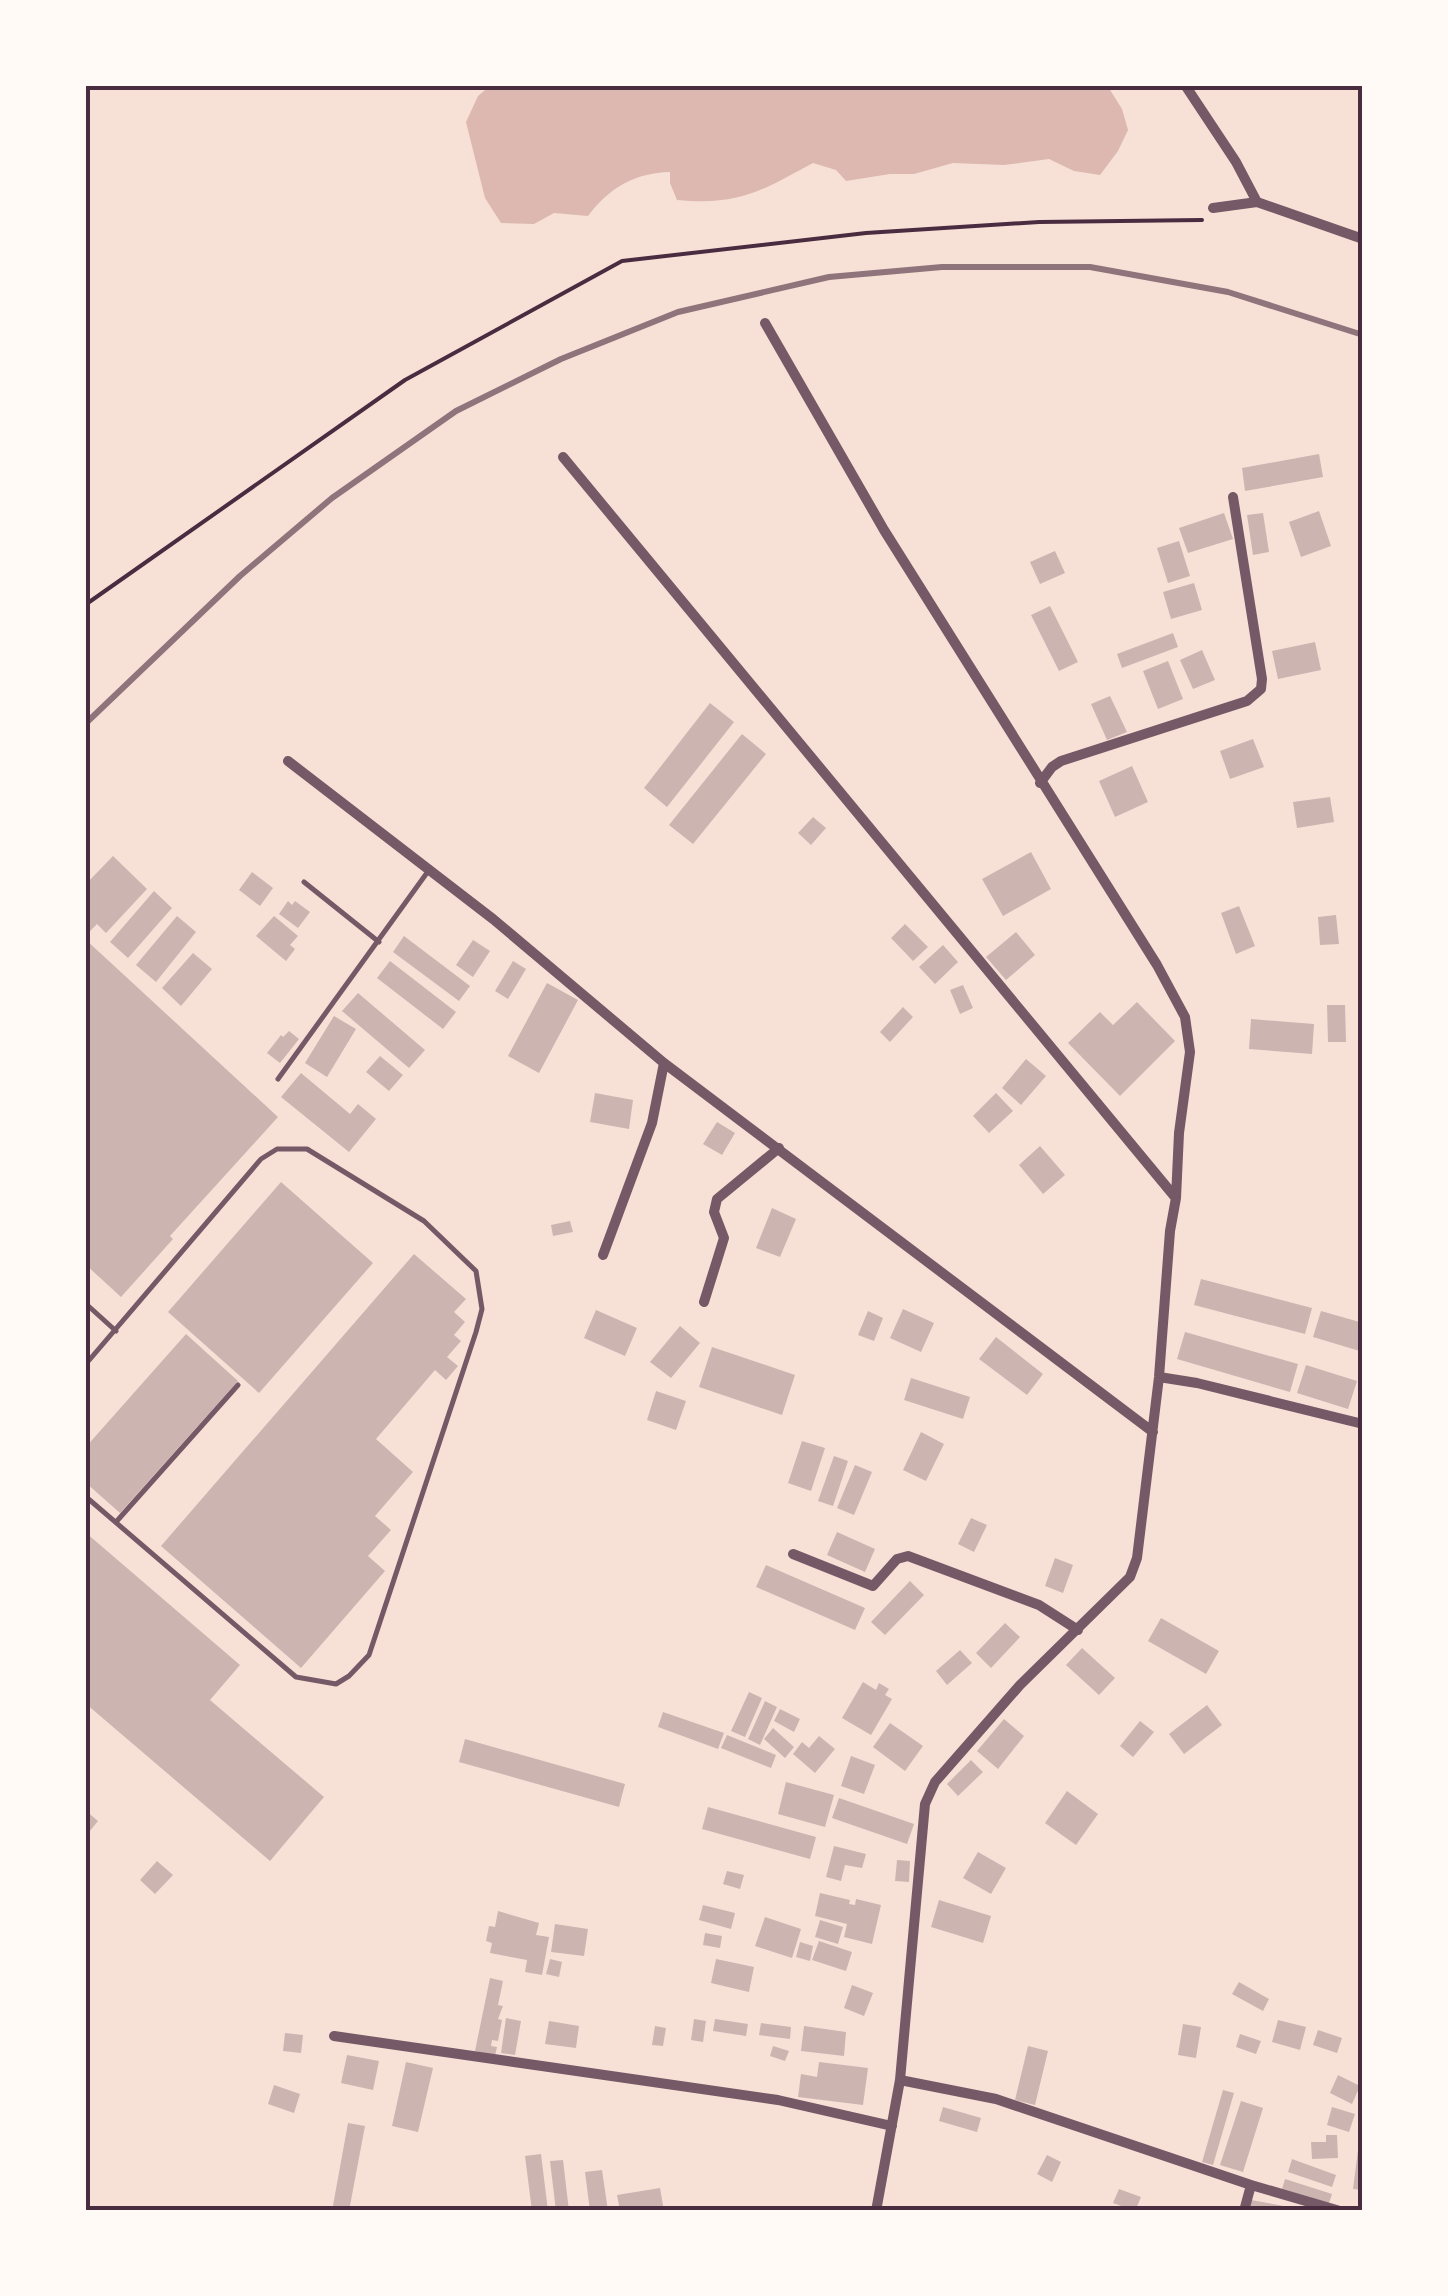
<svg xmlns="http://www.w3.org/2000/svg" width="1448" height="2296" font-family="Georgia,serif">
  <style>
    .water { fill: #dcb8b0 }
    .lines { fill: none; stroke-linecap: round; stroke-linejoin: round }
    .stream { stroke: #dcb8b0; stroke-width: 6 }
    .building { fill: #ccb4b1 }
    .path { stroke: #4a2c40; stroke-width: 4 }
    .service { stroke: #755966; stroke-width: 5 }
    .minor { stroke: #755966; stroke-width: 10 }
    .rail { stroke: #8f747c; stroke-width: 6 }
    .neatline { fill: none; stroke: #4a2c40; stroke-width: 4 }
  </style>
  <rect width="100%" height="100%" fill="#f7e1d7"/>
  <path class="water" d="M491,85H1107L1122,109L1128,130L1118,151L1100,175L1074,171L1049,159L1004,165L953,163L914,174H890L846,181L836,170L813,163C761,191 739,206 677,200L670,183V172C635,173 610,187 588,216L554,213L534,224L501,223L485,198L466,122L478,96Z"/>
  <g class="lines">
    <path class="stream" d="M85,89L90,85"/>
  </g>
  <path class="building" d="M1319,454L1323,477L1245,491L1242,468Z
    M1319,511L1331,546L1301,557L1289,522Z
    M1224,513L1233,539L1188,553L1179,528Z
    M1263,513L1269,552L1253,555L1247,515Z
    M1179,541L1190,576L1168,583L1157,548Z
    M1055,551L1065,573L1040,584L1030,562Z
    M1194,583L1202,610L1171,619L1163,592Z
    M1050,606L1078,662L1059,671L1031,615Z
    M1173,633L1178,647L1122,668L1117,654Z
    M1315,642L1321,670L1278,679L1272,651Z
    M1202,650L1215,680L1193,689L1180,660Z
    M1168,661L1183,699L1158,709L1143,671Z
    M1110,696L1127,732L1107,740L1091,704Z
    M710,703L734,722L667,807L644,788Z
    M742,734L766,754L693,844L669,825Z
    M1253,739L1264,767L1230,779L1220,751Z
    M1132,766L1148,802L1115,817L1099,781Z
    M1330,797L1334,822L1297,828L1293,802Z
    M813,817L826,828L811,845L798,833Z
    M1031,852L1051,889L1003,916L982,879Z
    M113,856L147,889L106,933L97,924L88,933L85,930L88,905L85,885Z
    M252,872L273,888L260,906L239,890Z
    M154,891L172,908L128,958L110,942Z
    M288,901L292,905L295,901L310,912L298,928L279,914Z
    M1239,906L1255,946L1236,954L1221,913Z
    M1336,915L1339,944L1320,945L1318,917Z
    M177,916L196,932L156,982L136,965Z
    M274,916L298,936L290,945L295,949L286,961L256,936Z
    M905,924L928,947L913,961L891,938Z
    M1016,932L1035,955L1006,980L986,957Z
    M404,936L470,986L459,1001L393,952Z
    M85,939L278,1117L170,1236L173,1239L121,1297L85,1264Z
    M473,940L490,951L473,977L456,965Z
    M943,945L958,962L935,984L919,967Z
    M193,953L212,969L181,1006L162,988Z
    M390,961L456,1012L443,1029L377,978Z
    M513,961L526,969L508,999L495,991Z
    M547,983L578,1000L539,1073L508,1056Z
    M963,985L973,1008L960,1014L950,990Z
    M358,993L425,1050L409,1068L342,1011Z
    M1137,1002L1175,1041L1120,1096L1068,1043L1100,1012L1113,1025Z
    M1327,1005H1345L1346,1042H1328Z
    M903,1007L913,1017L890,1042L880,1032Z
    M334,1016L356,1029L327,1077L305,1063Z
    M1251,1019L1314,1024L1312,1054L1249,1049Z
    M289,1031L299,1039L280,1063L267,1053L281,1035L283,1037Z
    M380,1056L403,1075L389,1091L366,1072Z
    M1026,1059L1046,1076L1021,1105L1002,1088Z
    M301,1073L350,1114L358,1104L376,1119L349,1152L281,1097Z
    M595,1093L633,1100L629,1129L590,1122Z
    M996,1093L1013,1111L989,1133L973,1116Z
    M717,1122L735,1133L722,1155L703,1144Z
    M1040,1146L1065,1175L1043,1194L1019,1165Z
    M281,1182L373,1263L259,1393L168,1312Z
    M772,1208L796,1219L780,1257L756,1248Z
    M570,1221L573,1232L553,1236L551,1225Z
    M414,1254L466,1299L454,1312L465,1322L454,1335L461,1341L447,1357L458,1366L446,1380L435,1370L376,1439L413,1472L375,1516L391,1530L368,1556L385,1571L301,1668L161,1546Z
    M1201,1279L1312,1308L1305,1334L1194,1305Z
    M903,1309L934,1323L921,1352L890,1338Z
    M596,1310L637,1328L625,1356L584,1338Z
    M868,1311L883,1318L874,1341L858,1335Z
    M1321,1311L1363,1323V1352L1313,1337Z
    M680,1326L700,1343L671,1378L650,1362Z
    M1185,1332L1298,1364L1290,1392L1177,1359Z
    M186,1334L238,1381L120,1513L85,1482V1448Z
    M996,1337L1043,1374L1027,1395L979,1359Z
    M712,1347L795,1375L782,1415L699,1387Z
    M1306,1365L1357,1381L1348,1409L1297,1393Z
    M911,1378L970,1397L963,1419L904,1400Z
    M656,1391L686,1401L676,1430L647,1420Z
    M921,1432L944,1444L926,1481L903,1470Z
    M802,1441L825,1448L811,1491L788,1483Z
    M834,1456L848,1461L833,1506L818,1501Z
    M855,1465L872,1472L854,1515L837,1508Z
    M971,1518L987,1525L974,1552L958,1544Z
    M85,1532L240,1665L210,1700L324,1797L270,1861L85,1703Z
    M837,1532L875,1549L865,1572L827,1555Z
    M1055,1558L1073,1565L1063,1593L1045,1586Z
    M766,1565L865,1608L855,1630L756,1587Z
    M910,1581L924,1595L885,1635L871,1622Z
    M1161,1618L1219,1651L1206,1674L1148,1641Z
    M1005,1623L1020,1637L991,1668L976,1653Z
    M1082,1648L1115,1678L1099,1695L1066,1665Z
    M960,1650L972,1663L947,1685L936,1671Z
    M863,1682L876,1690L879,1683L889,1689L885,1695L892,1699L871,1735L842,1718Z
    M749,1692L762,1698L745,1737L731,1731Z
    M765,1701L777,1707L760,1745L748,1739Z
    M1207,1705L1222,1725L1184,1754L1169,1734Z
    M780,1709L800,1719L794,1732L774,1721Z
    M663,1712L724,1733L718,1749L658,1727Z
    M1004,1719L1024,1736L998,1769L977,1751Z
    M1140,1721L1154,1732L1133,1757L1120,1746Z
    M890,1723L923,1746L905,1771L873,1747Z
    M773,1728L794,1747L785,1758L764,1739Z
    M727,1735L776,1755L771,1768L721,1748Z
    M819,1736L835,1749L815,1773L793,1754L802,1742L809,1748Z
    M465,1739L625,1784L619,1807L459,1762Z
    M851,1756L875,1765L864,1794L841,1786Z
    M971,1760L983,1772L958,1796L947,1784Z
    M786,1782L834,1795L825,1827L778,1814Z
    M1067,1791L1098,1814L1076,1845L1045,1823Z
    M839,1798L914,1824L907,1844L832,1818Z
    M708,1807L816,1837L810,1859L702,1829Z
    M85,1810L98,1821L85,1837Z
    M834,1846L866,1854L862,1868L845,1865L841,1881L826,1877Z
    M978,1852L1006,1868L991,1894L963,1878Z
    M897,1860L910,1861L909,1882L895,1881Z
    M157,1861L173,1875L155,1894L140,1880Z
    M727,1871L744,1875L740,1889L723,1884Z
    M820,1893L850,1900L849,1904L855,1905L856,1899L881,1905L872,1944L844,1937L847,1924L815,1916Z
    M939,1900L991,1916L983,1943L931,1927Z
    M703,1905L735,1913L731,1929L699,1920Z
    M498,1911L539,1923L536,1935L549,1937L542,1975L525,1972L527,1960L490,1953L492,1943L486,1941L489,1926L495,1927Z
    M765,1917L801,1929L792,1958L755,1946Z
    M820,1920L843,1927L838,1944L815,1937Z
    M555,1924L588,1929L584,1956L551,1952Z
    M705,1933L722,1936L720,1948L703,1945Z
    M819,1941L852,1952L846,1971L812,1960Z
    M800,1942L813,1946L810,1961L796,1957Z
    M550,1959L562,1962L559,1977L546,1974Z
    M716,1959L754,1967L749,1992L711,1983Z
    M490,1978L503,1981L498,2005L503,2006L498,2019L502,2020L498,2041L492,2040L491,2046L497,2047L495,2056L475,2051Z
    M1239,1982L1269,1999L1263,2011L1232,1994Z
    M852,1985L873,1993L864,2016L844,2008Z
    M506,2018L521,2021L515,2055L501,2053Z
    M694,2019L706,2021L703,2042L691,2040Z
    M715,2019L748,2024L746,2036L713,2031Z
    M1278,2020L1306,2027L1300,2050L1272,2042Z
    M549,2021L579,2026L576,2048L545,2044Z
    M761,2023L791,2027L790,2039L759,2035Z
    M1183,2024L1201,2027L1196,2058L1178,2055Z
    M655,2026L666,2028L663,2046L652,2045Z
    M804,2026L846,2032L844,2056L801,2051Z
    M1318,2030L1342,2038L1337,2053L1313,2045Z
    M285,2033L303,2035L301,2053L283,2051Z
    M1240,2034L1261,2041L1256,2054L1236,2047Z
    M773,2046L789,2051L785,2061L770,2056Z
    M1028,2046L1048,2051L1035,2105L1015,2100Z
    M347,2055L379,2061L373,2090L341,2083Z
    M406,2062L433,2068L418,2132L392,2126Z
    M819,2062L868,2068L863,2105L798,2097L801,2074L817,2077Z
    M1338,2075L1360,2086L1352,2104L1330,2093Z
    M274,2085L300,2094L294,2113L268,2104Z
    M1223,2090L1234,2093L1213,2165L1202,2162Z
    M1241,2101L1263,2108L1243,2172L1220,2165Z
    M943,2107L981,2118L977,2132L939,2121Z
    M1332,2107L1355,2114L1349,2132L1327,2125Z
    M348,2123L365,2126L349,2211H332Z
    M1326,2135H1337L1338,2158L1312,2159L1311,2142H1326Z
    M1358,2150H1363V2190L1353,2189Z
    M541,2154L548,2211H532L525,2156Z
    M1047,2155L1061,2162L1052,2182L1037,2174Z
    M1292,2159L1336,2175L1332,2187L1288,2172Z
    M563,2160L569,2211H556L550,2161Z
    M602,2170L608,2211H590L585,2172Z
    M1285,2179L1332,2194L1329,2203L1282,2189Z
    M660,2188L664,2211H620L617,2195Z
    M1119,2189L1141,2197L1135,2211L1113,2203Z
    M1251,2200L1300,2209V2211H1249Z"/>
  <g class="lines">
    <path class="path" d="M85,605L405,380L622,261L866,233L1039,222L1202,220"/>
    <path class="service" d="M304,882L379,942
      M278,1079L429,870
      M85,1303L116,1331
      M85,1365L261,1159L277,1149H307L424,1221L476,1271L482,1309L476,1332L369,1655L349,1676L336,1684L296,1677L85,1496
      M116,1522L238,1385"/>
    <path class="minor" d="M1185,85L1236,162L1257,202
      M1213,208L1257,202L1363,239
      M765,323L884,530L1157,965L1185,1017L1190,1052L1179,1133L1176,1198L1170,1231L1159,1377L1137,1558L1130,1577L1020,1685L935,1782L925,1804L900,2080L876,2211
      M563,457L1175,1197
      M288,761L493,919L664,1063L1153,1432
      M1040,783L1052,767L1061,761L1247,701L1261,689L1262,679L1233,497
      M603,1255L652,1123L664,1063
      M704,1302L724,1238L714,1212L717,1199L779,1148
      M1159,1377L1197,1383L1363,1424
      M793,1554L873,1586L897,1559L908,1556L1039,1605L1078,1630
      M334,2036L778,2100L892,2126
      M900,2080L996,2099L1251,2185L1340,2211
      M1244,2211L1251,2185"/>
    <path class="rail" d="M85,724L240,576L332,498L456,411L561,359L678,312L829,277L942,267H1090L1228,292L1363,335"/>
  </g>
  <rect width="1448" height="2296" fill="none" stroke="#fffaf5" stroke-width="175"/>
  <rect x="88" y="88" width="1272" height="2120" class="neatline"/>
</svg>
